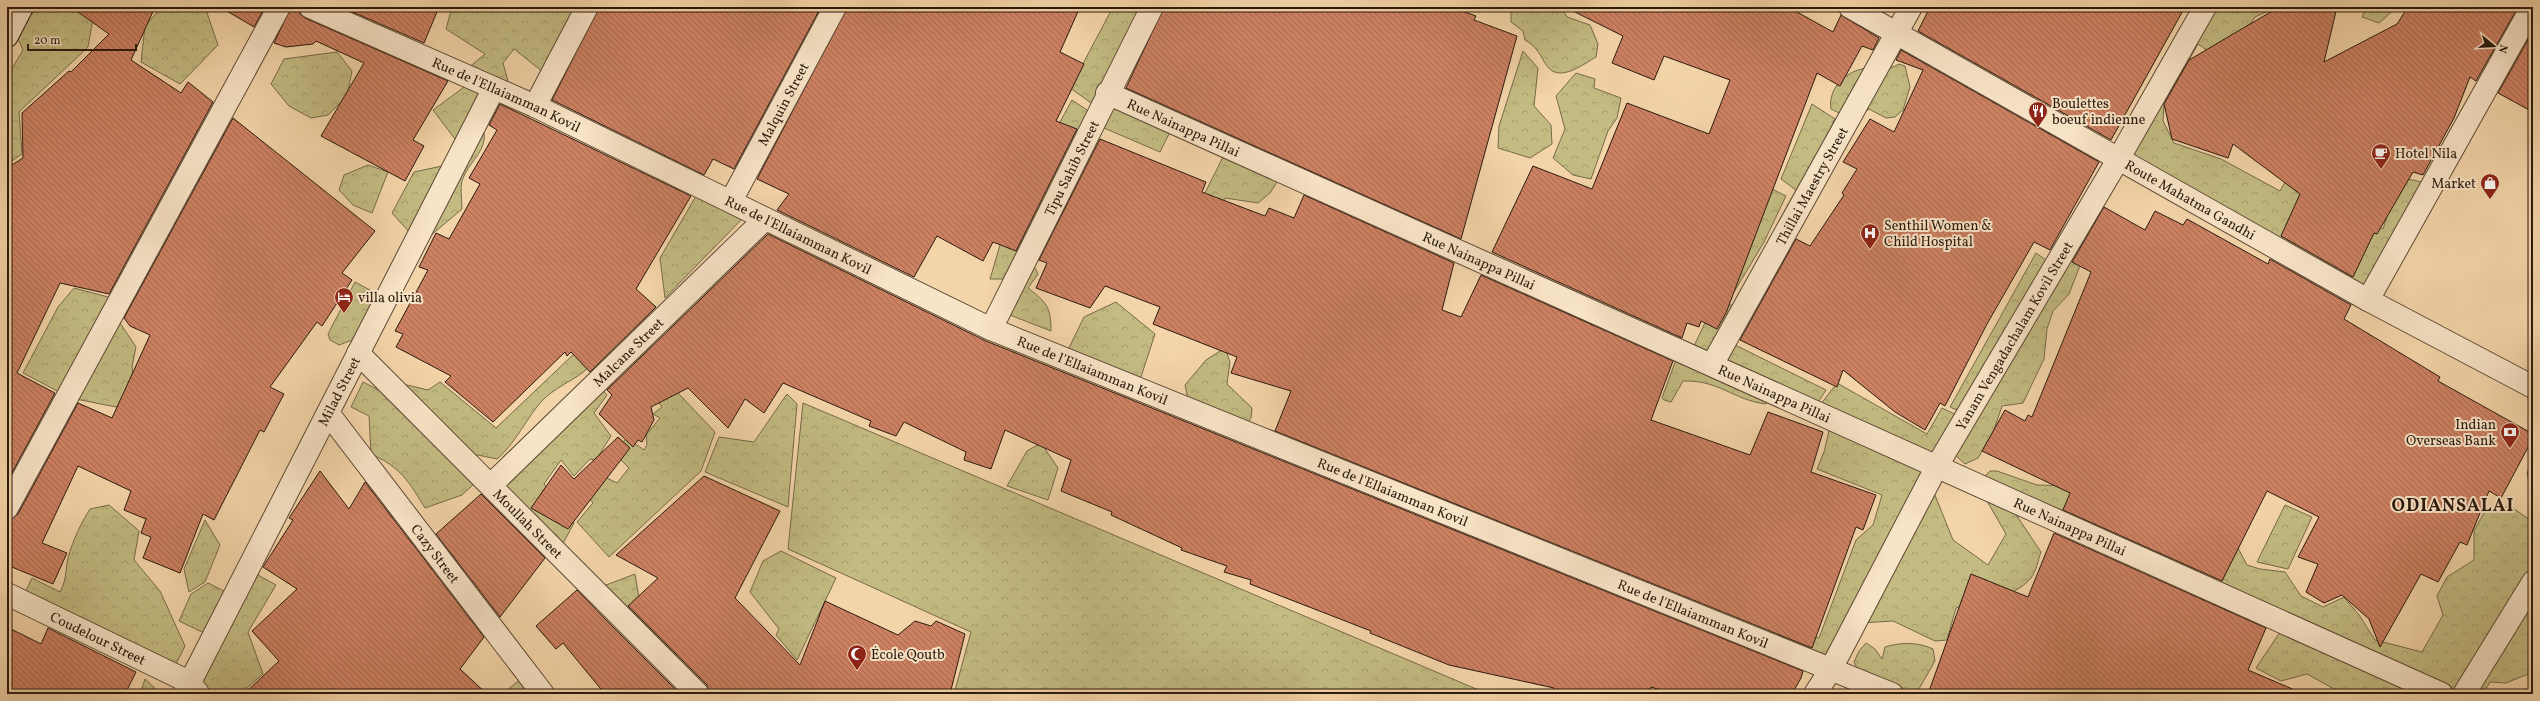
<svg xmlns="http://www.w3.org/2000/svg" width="2540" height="701" font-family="Vollkorn,serif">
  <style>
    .forest { fill: url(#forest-crowns); stroke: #766a48 }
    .building { fill: url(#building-back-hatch); stroke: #2a190d }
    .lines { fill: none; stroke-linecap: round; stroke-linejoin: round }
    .minor-casing { stroke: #5c4834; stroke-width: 24 }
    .tertiary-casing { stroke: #5c4834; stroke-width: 24 }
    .secondary-casing { stroke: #2a190d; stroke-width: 24 }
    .minor { stroke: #f8e4c7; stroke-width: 22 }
    .tertiary { stroke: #f8e4c7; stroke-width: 22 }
    .secondary { stroke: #f8e4c7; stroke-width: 22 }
    .labels { text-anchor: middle; stroke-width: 4; stroke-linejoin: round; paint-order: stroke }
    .street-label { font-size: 14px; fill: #2a190d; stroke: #f8e4c7 }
    .poi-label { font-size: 14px; fill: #2a190d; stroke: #f8e4c7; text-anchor: start }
    .district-label { font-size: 18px; font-weight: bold; letter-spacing: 1px; fill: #2a190d; stroke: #f8e4c7 }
  </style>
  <defs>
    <pattern id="forest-crowns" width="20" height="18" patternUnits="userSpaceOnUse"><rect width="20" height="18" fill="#c3bb82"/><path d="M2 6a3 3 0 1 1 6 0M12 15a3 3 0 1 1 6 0" fill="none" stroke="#a8a06f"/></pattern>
    <pattern id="building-back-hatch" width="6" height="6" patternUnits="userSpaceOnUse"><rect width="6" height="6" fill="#cd8163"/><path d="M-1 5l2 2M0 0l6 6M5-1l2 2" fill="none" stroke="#a76950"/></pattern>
  </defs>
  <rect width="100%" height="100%" fill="#f4d5a9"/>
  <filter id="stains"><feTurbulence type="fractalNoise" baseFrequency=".005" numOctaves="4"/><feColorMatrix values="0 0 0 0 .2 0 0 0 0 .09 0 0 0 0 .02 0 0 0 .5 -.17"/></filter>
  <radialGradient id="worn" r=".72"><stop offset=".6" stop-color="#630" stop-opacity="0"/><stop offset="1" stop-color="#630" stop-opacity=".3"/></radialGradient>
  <path class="forest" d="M41,7H95L88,47L19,112L22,154L7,164V77L23,50L16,34L34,11Z
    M162,7H205L218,45L180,84L141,62L145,26Z
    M452,7L566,8L578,7L543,72L514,49L503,63L510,88L467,69L485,54L446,29Z
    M1113,7H1144L1097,107L1070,88Z
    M1519,7H1561L1567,17L1590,25L1598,44L1596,57C1582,65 1557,85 1545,63C1539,53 1536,46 1525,40L1523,31L1511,22V12Z
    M2209,7H2277L2255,17L2243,34L2230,66L2198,44L2164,105L2163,121L2174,143L2221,159L2280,191L2311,136L2318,192L2383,229L2399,177L2431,184L2368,297L2122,157Z
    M2366,7H2397L2379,23L2362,17Z
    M1523,51L1538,68L1534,106L1551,125L1552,144L1530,158L1498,148L1499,126Z
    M337,52L352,71L347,96L328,115L311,118L289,106L271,84L284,59Z
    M1899,64L1905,66L1910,87L1903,110L1895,117L1886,118L1869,109C1858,118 1843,116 1831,109C1828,90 1843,73 1862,69C1876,65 1880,74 1899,64Z
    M1576,73L1595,79L1594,88L1621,98L1617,118L1608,131L1591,179L1573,175L1553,158L1565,129L1556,96Z
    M471,82L481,96L458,143L433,110Z
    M1110,97L1172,128L1160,152L1097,125Z
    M1072,100L1090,112L1003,279H990L1008,218Z
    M1812,104L1835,119L1800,193L1781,179Z
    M481,123C493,149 469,159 462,181C460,189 462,201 462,209L430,236Z
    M1223,157L1282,174L1270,193L1258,203L1225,198L1215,218L1199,205Z
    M368,165L388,172L372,213L353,205L339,190L344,175Z
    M442,166L412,235L392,213L414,172Z
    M1762,184L1786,196L1764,242L1734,292L1713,304Z
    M696,196L744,217L665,298L660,258Z
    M2081,237L2088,245L2069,294L2053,311L2047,329L2044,359L2023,403L2002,406L1994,430L1978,458L1965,464L1953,453Z
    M2036,253L2050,263L1963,413L1950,407Z
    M1032,262L1038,274L1028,288C1047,303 1051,307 1051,331L1010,315Z
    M355,282L370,290L372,303L355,339L339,345L330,340L328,334Z
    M74,288L112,298L61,393L23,373L58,307Z
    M1116,302L1155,334L1139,383L1066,354L1084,317Z
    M1739,303L1710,359L1694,346L1711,310Z
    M116,317L136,347L132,367L135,388L116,407L76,399Z
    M597,332C596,340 597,356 593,362C582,377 565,382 551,393C531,407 518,442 497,459L468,453L398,383L428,390L440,382L496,428Z
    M1733,344L1826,390L1815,407L1719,365Z
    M1225,348L1230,362L1227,384L1252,408L1251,418L1247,424L1189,404L1185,385L1206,360Z
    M641,354L715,432L701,471L609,557L577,522L593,503L585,493L599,474L617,483L629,468L613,452L627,438L644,450L647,445L646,435L660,418L653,414L662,407L654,397L657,388L628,355Z
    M1678,354L1768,395L1766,404C1733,400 1720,380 1683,381L1671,402L1664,400L1662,398Z
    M363,382L400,401L476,482L462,495L425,508C409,481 400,467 371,454L369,416L351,407Z
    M1837,383L1927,434L1942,408L1961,417L1935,461L1817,409Z
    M600,387L607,395L594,413L611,436L596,460L590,459L574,476L561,460L544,484L574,523L559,551L496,485Z
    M787,394L797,404L788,507L705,472L719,437L754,442Z
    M803,403L1488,694H954L971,632L788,549Z
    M1831,422L1932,467L1831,666L1767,637L1788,617L1804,635L1819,638L1856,540L1873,525L1882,495L1817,469L1824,452Z
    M1041,443L1058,468L1048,500L1007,486L1027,451Z
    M2533,460V495H2532L2527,473Z
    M1990,471H1997L2037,485L2077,486L2238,548L2247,565L2260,569L2285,572L2301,596L2323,607L2344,597L2359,615L2375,640L2422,652L2443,615L2437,596L2447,577L2474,560V531L2485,511L2510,506L2533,522V570L2456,693L1983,478Z
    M1931,493L1935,495L1953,540L1988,565L2006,534L1987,501L2015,513L2041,552C2038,560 2036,572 2031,578C2012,600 1981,600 1956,608L1947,640L1935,641L1893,621L1861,623Z
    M109,505L139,531L134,560L160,591L185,646L174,668L25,593L32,578L60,592C67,579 65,571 68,558C73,540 80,525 90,509Z
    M2285,505L2312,517L2288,569L2257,562Z
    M205,520L220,545L205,582L189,592L184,569Z
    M781,551L836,578L797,660L776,635L779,629L750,592L763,561Z
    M635,574L640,604L683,628L673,663L601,587Z
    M258,575L276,585L248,632L263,674L240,694H210L196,678Z
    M208,583L224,591L204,633L179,621L191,594Z
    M2533,588V672L2506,683L2490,682L2483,694H2468Z
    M2286,623L2429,694H2343L2307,674L2281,681L2256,668Z
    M1866,643L1875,649L1882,659L1885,647C1901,642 1918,642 1933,649L1935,661L1916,694C1899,694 1860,680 1854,662L1859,651Z
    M145,679L158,691L157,694H140Z
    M521,679L533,694H502Z"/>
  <path class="building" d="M71,7H155L131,60L181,93L188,82L213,102L109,294L60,283L17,373L55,393L7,482V168L23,158L22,113L69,71L71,72L109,34Z
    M220,7H265L254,27Z
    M291,7H298L300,14L305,18L448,81L413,140L424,146L405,181L321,136L364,63L316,41L313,44L286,47L274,43Z
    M341,7H439L424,43Z
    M599,7H821L734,169L713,159L704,175L552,100Z
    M847,7H1080L1060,52L1084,64L1056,121L1077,129L1016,251L993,242L983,261L937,236L914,277L777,210L789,194L757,179Z
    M1164,7H1451L1476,16L1474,20L1517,36L1461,239L1126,88Z
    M1565,7H1788L1833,32L1841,15L1879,38L1873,50L1862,46L1840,86L1817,73L1726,313L1717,329L1701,321L1699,327L1687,323L1682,338L1492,252L1533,166L1592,189L1627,103L1709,134L1730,80L1664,56L1654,80L1612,63L1623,36Z
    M1930,7H2185L2111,140L1918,31Z
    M2279,7H2337L2324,62L2397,24L2408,7H2518L2476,81L2470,77L2454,118L2423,175L2413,172L2377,234L2374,233L2353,277L2281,236L2300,194L2233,144L2228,158L2172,139L2164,104L2189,60Z
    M2533,31V112L2498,93Z
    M1901,50L2099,162L2050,250L2034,242L1987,324L1945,406L1940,403L1925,430L1895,412L1843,370L1837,387L1740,340L1796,239L1810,246L1844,195L1842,193L1857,169L1843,162L1870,119L1894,132L1923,70L1896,60Z
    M500,104L691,196L636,289L656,307L590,372L571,352L567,356L565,352L493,422L445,382L451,376L396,347L403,334L395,331L428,270L419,267L436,233L449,239L480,184L469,178L497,130L489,125Z
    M233,118L375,231L342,273L352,280L322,326L317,322L270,387L284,394L264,432L260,430L214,520L203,514L180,573L143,558L151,537L141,533L146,519L124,510L131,491L78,466L42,543L67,553L53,584L7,565V520L18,514L78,403L112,418L150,335L130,326L124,318Z
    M1100,139L1206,182L1202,192L1265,216L1269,208L1294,218L1304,195L1454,263L1442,310L1461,317L1481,275L1673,361L1651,420L1750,455L1768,412L1823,432L1811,472L1876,495L1863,530L1856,527L1812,648L1275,431L1291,391L1231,373L1237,357L1153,324L1160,307L1105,286L1090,308L1036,288L1047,263L1039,260Z
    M2104,207L2145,230L2155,211L2183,225L2187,219L2268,264L2270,259L2351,305L2344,319L2440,377L2438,381L2533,434V438L2501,498L2489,491L2467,545L2460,542L2438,582L2421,574L2380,647L2369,619L2342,595L2324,603L2306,592L2318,564L2298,557L2319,517L2267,491L2222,581L2063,510L2070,493L1982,451L2005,410L2025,421L2028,415L2032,417L2091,272L2072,262Z
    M768,234L986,341L1803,671L1801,678L1792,694H1673L1651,687L1648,694H1552L1554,688L1449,665L1370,633L1371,631L1250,584L1251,580L1224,572L1227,566L1181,550L1182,548L1111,515L1112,512L1061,491L1071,460L1005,430L991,469L964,460L966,452L904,422L896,436L869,426L871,421L783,383L764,413L745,399L728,428L688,388L651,407L654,420L642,442L638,440L633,447L599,414L612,395L607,390Z
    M618,437L630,448L568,529L531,508L561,465L574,479Z
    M320,471L349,509L365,482L484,637L460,669L487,694H244L279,661L252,631L297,589L263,567L293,520L289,518Z
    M704,476L780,511L735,598L800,665L825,601L898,635L915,621L931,626L936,621L965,634L950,694H710L707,685L628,606L658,578L616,555Z
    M481,494L545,558L500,617L436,534Z
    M2054,533L2266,628L2248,670L2304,694H1928L1971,574L2028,597Z
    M577,590L609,623L680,694H605L563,643L556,649L536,626Z
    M7,627L41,644L48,628L136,672L125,694H7Z"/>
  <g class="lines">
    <defs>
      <g id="minor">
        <path id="s1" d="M310,7L535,106L991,329L1892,694"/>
        <path id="s2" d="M1107,93L2442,694"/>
        <path d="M535,106L587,7"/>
        <path id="s3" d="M731,201L835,7"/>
        <path d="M2368,300L2532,7"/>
        <path id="s4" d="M991,329L1152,7"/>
        <path id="s5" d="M358,353L698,694"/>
        <path id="s6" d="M1712,365L1911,7"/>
        <path id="s7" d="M328,413L543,694"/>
        <path id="s8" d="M491,485L765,219"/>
        <path d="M7,508L279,7"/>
        <path id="s9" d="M7,594L189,682L198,693"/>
        <path id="s10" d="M184,694L494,88"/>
        <path id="s11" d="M1815,694L1831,669L1937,466L2119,158L2205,7"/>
      </g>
      <g id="tertiary">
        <path id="s12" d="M1850,7L2368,300L2533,387"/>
        <path d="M2464,694L2533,582"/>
      </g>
      <path id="secondary" d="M7,36L22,7"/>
    </defs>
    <use href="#minor" class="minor-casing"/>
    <use href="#tertiary" class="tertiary-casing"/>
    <use href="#secondary" class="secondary-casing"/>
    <use href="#minor" class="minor"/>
    <use href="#tertiary" class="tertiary"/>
    <use href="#secondary" class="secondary"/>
  </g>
  <defs>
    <symbol id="restaurant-pin" viewBox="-11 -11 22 30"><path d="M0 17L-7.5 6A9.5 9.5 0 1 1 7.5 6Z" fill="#8f2418" stroke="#f8e4c7"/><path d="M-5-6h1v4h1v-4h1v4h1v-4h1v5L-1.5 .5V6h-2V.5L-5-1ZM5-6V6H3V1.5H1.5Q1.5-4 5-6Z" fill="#fff"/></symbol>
    <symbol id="cafe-pin" viewBox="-11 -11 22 30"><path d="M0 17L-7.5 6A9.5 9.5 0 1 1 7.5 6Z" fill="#8f2418" stroke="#f8e4c7"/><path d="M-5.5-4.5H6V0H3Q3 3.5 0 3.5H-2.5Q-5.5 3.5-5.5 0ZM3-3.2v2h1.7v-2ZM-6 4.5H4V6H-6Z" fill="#fff"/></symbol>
    <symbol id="shop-pin" viewBox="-11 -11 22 30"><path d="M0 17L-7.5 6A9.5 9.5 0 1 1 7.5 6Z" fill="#8f2418" stroke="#f8e4c7"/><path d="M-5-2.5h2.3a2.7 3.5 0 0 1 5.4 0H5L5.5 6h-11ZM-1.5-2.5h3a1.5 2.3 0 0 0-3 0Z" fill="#fff"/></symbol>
    <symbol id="hospital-pin" viewBox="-11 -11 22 30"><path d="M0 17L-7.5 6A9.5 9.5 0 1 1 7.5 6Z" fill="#8f2418" stroke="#f8e4c7"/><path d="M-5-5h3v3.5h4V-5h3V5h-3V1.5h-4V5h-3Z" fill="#fff"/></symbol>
    <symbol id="hotel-pin" viewBox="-11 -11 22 30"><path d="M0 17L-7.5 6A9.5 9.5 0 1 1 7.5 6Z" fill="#8f2418" stroke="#f8e4c7"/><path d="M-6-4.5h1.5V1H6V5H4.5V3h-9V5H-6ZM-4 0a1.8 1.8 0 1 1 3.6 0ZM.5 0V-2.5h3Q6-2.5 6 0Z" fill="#fff"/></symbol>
    <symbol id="bank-pin" viewBox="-11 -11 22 30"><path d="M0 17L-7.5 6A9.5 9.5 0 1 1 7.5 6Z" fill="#8f2418" stroke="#f8e4c7"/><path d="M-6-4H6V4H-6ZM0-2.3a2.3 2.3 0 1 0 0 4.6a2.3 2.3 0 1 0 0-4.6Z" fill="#fff"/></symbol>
    <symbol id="mosque-pin" viewBox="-11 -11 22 30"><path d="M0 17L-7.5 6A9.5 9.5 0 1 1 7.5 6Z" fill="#8f2418" stroke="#f8e4c7"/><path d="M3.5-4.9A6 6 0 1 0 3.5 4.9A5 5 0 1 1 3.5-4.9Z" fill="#fff"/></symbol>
  </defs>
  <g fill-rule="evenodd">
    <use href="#restaurant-pin" x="2027" y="100" width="22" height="30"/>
    <use href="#cafe-pin" x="2370" y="142" width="22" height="30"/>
    <use href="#shop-pin" x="2479" y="172" width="22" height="30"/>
    <use href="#hospital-pin" x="1859" y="222" width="22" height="30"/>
    <use href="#hotel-pin" x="333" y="286" width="22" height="30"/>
    <use href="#bank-pin" x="2499" y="421" width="22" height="30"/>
    <use href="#mosque-pin" x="846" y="643" width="22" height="30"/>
  </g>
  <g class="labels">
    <g class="street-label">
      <text dy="5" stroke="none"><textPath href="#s1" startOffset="215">Rue de l'Ellaiamman Kovil</textPath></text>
      <text dy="5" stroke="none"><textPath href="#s3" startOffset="110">Malquin Street</textPath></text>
      <text dy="5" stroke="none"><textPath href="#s2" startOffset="84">Rue Nainappa Pillai</textPath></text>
      <text dy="5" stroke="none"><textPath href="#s4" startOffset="180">Tipu Sahib Street</textPath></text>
      <text dy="5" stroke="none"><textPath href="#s6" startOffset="205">Thillai Maestry Street</textPath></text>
      <text dy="5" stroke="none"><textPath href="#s12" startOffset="391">Route Mahatma Gandhi</textPath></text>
      <text dy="5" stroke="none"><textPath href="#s1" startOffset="539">Rue de l'Ellaiamman Kovil</textPath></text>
      <text dy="5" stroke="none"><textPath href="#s2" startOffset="408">Rue Nainappa Pillai</textPath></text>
      <text dy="5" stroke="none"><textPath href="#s11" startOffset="410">Yanam Vengadachalam Kovil Street</textPath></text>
      <text dy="5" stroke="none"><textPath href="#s8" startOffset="191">Malcane Street</textPath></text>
      <text dy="5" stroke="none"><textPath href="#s1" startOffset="863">Rue de l'Ellaiamman Kovil</textPath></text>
      <text dy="5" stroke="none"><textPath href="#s10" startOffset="340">Milad Street</textPath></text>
      <text dy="5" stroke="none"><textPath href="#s2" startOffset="732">Rue Nainappa Pillai</textPath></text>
      <text dy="5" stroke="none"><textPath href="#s1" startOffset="1187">Rue de l'Ellaiamman Kovil</textPath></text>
      <text dy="5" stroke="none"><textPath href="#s5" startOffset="241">Moullah Street</textPath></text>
      <text dy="5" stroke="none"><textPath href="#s2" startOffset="1056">Rue Nainappa Pillai</textPath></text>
      <text dy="5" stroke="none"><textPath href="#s7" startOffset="177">Cazy Street</textPath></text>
      <text dy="5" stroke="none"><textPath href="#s1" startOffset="1511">Rue de l'Ellaiamman Kovil</textPath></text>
      <text dy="5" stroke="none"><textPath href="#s9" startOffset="101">Coudelour Street</textPath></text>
    </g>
    <g class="poi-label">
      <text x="2052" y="108">Boulettes<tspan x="2052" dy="16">boeuf indienne</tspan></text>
      <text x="2395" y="158">Hotel Nila</text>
      <text x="2476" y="188" text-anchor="end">Market</text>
      <text x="1884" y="230">Senthil Women &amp;<tspan x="1884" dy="16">Child Hospital</tspan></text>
      <text x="358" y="302">villa olivia</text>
      <text x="2496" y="429" text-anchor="end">Indian<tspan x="2496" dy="16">Overseas Bank</tspan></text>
      <text x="871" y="659">École Qoutb</text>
    </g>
    <g class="district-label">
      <text x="2453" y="511">ODIANSALAI</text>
    </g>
  </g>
  <rect width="2540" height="701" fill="none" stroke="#f4d5a9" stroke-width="24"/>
  <rect x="8" y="8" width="2524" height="685" fill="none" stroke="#2a190d" stroke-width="2"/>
  <rect x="12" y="12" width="2516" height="677" fill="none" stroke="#2a190d"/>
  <g transform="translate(2494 46) rotate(108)" stroke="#f8e4c7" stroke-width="3" paint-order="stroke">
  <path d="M0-3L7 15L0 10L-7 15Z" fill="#2a190d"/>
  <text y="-6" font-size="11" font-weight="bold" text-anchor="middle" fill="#2a190d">N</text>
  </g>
  <path d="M28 44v6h108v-6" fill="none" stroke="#2a190d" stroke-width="2"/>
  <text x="34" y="44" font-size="12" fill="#2a190d" stroke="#f8e4c7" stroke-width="3" paint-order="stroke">20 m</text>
  <rect width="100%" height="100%" filter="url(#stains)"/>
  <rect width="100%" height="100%" fill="url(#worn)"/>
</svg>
